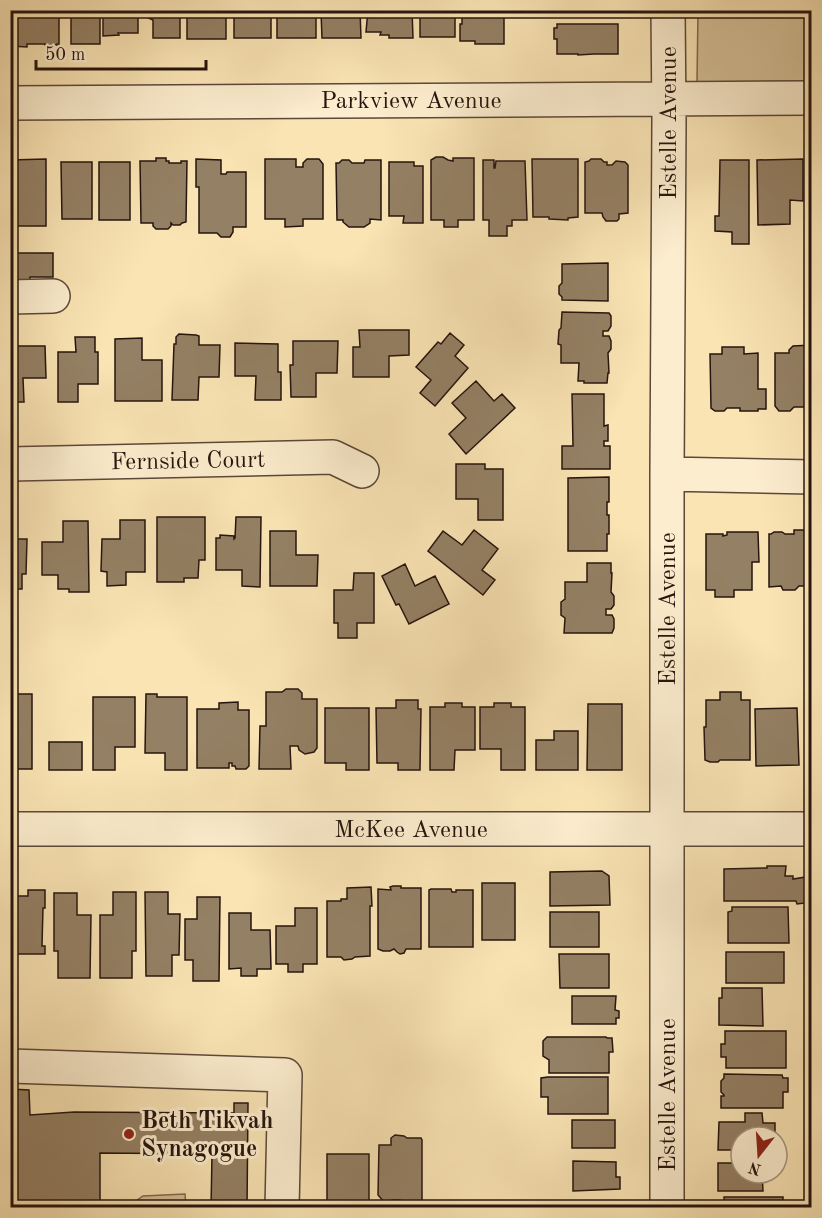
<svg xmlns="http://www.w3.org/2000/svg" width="822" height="1218" font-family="'Old Standard TT',serif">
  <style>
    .green { fill: #d6c198; stroke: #7e6a53; stroke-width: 1.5 }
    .building { fill: #948064; stroke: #26140e; stroke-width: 1.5 }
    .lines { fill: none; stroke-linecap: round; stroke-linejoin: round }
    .minor-casing { stroke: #5b4838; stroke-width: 36 }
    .minor { stroke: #fcedce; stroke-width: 33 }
    .poi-dot { fill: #8f2418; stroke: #fcedce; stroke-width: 2 }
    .labels { text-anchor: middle; stroke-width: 6; stroke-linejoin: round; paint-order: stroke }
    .street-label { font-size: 24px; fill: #26140e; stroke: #fcedce }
    .poi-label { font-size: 24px; font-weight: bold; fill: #26140e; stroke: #fcedce; text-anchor: start }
  </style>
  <rect width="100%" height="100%" fill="#fae4b4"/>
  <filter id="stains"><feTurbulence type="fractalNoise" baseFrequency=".00333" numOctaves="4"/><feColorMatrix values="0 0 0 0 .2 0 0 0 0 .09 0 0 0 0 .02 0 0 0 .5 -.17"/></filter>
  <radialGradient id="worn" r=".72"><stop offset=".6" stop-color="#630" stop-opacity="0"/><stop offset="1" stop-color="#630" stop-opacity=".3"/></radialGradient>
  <path class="green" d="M698,11H811V81L697,82Z
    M185,1194L186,1207H127L143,1196Z"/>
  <path class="building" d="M15,10H59V44H57V45H45V44H27V47L10,46V32H14Z
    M71,10H100V44H71Z
    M103,10H138V33H118L119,35L103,36Z
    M144,10H180V38H153V20L144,16Z
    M187,10H226V39H187Z
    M234,10H271V38H234Z
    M279,10H316V38H277V12L279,13Z
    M323,10H360L361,38H322L321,12H323Z
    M368,10H412L413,38H389V35H380L381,32H366Z
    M420,10H455V37H420Z
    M462,10H504V44H475V41H460V24H462Z
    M575,10H609V16H575Z
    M557,24H618V54H594L578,55V54H557V39H554V28H557Z
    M810,154H812V221H810Z
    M436,157H443L448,160L453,161V158H474V220H458V227H444V220H431V160Z
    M156,158H166V161H169V163H181V161H187L186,222L182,223L180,225H173L171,223V226L168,229H156L153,226V223H141L140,161H156Z
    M46,159V226H12V232H10V160Z
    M196,159L221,160V174H226L227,172H246V227H233V232L230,237H221L217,233H199V187H196Z
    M265,159H296V167H303V163L307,159H319L323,164V219H303V226L285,227V219H265Z
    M532,159H578V217L568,218V220L549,219V217H533Z
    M591,159H601L604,162H607V165H612L616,161L625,162L628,165V213L619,214V219L617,221H606L603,217L602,213H585V162L589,161Z
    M803,159V201L790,200V224L758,225L757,160Z
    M342,160H349L352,163H364L365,160H381V220L370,219V223L364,227H349L343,222V220H337L336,163H339Z
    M483,160H494V168H495L496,161H525L527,220H512V226H507V236H489V220H483Z
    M720,160H749V244H732V232L715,231V216H719Z
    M61,162H92V219H62Z
    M99,162H130V220H99Z
    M389,162H414V166H423V223H403L404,216H389Z
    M10,253H53V277H30V282L10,284Z
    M608,263V301L562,300V297L559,294V286L562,283V264Z
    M562,312L609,313L611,316V326L608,331H603V336H609L611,341V349L608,353L609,373H608L607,383H584V381H578L579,363H561V345L558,344L559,330L561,328Z
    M359,330H409V355L389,356V377H353V347H360Z
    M450,333L464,345L455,356L468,368L435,406L420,393L431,380L416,367L438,342L441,344Z
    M179,334L196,335L199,336V345H220L219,377H199L198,400H172L174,344H176V337Z
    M75,337H95V352H98V384H78V402H58V352H76Z
    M142,338V360H162V401H115V339Z
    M293,341H338L337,373H316V397H291L290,365H293Z
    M235,343L278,344V372H281V400H255L256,376H235Z
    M812,345V410L806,407H794L790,411H779L775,406V353H789V350L793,346Z
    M10,346H45L46,378H23L24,402H10Z
    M722,347H744V354L758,353V389H766V409H758V411H740V408H727L724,411H715L711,408L710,354H722Z
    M476,381L494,401L502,394L515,408L466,454L449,434L466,418L452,403Z
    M572,394H604V426L608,425V441H604V446H610V469H562V446H573Z
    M456,464H485V469H503V520H478V499H456Z
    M609,477V502H607V515H609V534H607V551H568V478Z
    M157,517H205V560H199L198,578H184V582H157Z
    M236,517H261L260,587L242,586V570H216V538H220V535L234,536V539L235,538Z
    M120,520H145V572H126V585L107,586V572L101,571L102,539H120Z
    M63,521H88L89,592H69V589H58V575H42V542H63Z
    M474,530L498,549L482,570L495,580L483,595L428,551L443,531L462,545Z
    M794,530H812V586H799L795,590H783L781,586L769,587V534H771L774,532H782L785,534H794Z
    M270,531H296V555H318L317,586H270Z
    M727,532H758L759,562H752V590H734V597H715V590H706V534H723V536L727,535Z
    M10,539H27L26,574H22V589H10Z
    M587,563H611V573H612L611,592L614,596V605L611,609H606V615H612L614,619V628L612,633H564L565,618L561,615V602L565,599V582H587Z
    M405,564L415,586L435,576L449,604L409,624L399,604L396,605L382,576Z
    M354,573H374V623H357V638H338V623H334V590H353Z
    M286,689H298L302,693V699H317V748L314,752L305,754L299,750L298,746H290L291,769H259L260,726H266V692H282Z
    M720,692H741V700H750V760H720L718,762H710L705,760L704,727H706V700H720Z
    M10,694H32V769H10Z
    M146,694H157V697H187V770H165V753H145Z
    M93,697H135V747H115V770H93Z
    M396,700H418V709H421L420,770H398V763H377L376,708H396Z
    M238,702V710H249V766L246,769H236L235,766H232V763H229V768H197V709H219V703Z
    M445,703H462V707H475V750H455L454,770H430V707H445Z
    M494,703H511V707H525V770H501V749H480V707H494Z
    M588,704H622V770H587Z
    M325,708H369V770H346V763H325Z
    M797,708L799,765L756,766L755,709Z
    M807,712H812V765H808Z
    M554,731H578V770H536V740H554Z
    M49,742H82V770H49Z
    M767,866H786L785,876H793V879L812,876V902L797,904L796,901H724V869L767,868Z
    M602,871L609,876L610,905L550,906V872Z
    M482,883H515V940H482Z
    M393,886H401V888H421V949H406L404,953L400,954L397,952L394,949L390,951H383L378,949V889L391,890L390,887Z
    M371,887L372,906H370V956L355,957L352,959L344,960L341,957H327V901H341V899H347V888Z
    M431,889H451L452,892H456V890H473V947H429V890Z
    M28,890H45V908H43L42,946H45V954H10V892H15L16,896H28Z
    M113,892H136V951H132V978H100V915H113Z
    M145,892H168V914H180L179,955H172V976H146Z
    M54,893H77V915H91L90,978H58V951H54Z
    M197,897H220L219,981H193V960H185V919H197Z
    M732,907H788L789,943H728V912L732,911Z
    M295,908H317V964H303V972H288V964H276V926H295Z
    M550,912H599V947H550Z
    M229,913H251V930H270L271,969H257V976H241V968L229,969Z
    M726,952H784V983H726Z
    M559,954H609V988H560Z
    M722,988H762L763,1026L719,1025V998H722Z
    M572,996H616L615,1010L619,1011V1018H616V1024H572Z
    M725,1031H786V1068H726V1057H721V1044H725Z
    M547,1037H606L607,1038H612L613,1052H609V1073H549V1060L543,1056V1041Z
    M724,1074L782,1075L783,1078H788V1092H783V1108H721V1096H724V1095L721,1092V1081L724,1078Z
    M548,1077H608V1114H548V1097H541V1078Z
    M10,1089L29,1090L30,1115L74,1112L234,1113V1103H248L247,1208H211L212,1154L100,1153V1208H10Z
    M745,1113H762L763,1123H775V1137H741V1150H718L719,1122H745Z
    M572,1120H615V1148H572Z
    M395,1135L404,1136L407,1138H421L422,1140V1208H400V1200H393L384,1202L378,1195L379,1145H391V1138Z
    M327,1154H369V1205H368V1208H328L327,1206Z
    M573,1161L616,1162V1177H620V1189L573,1191Z
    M718,1163H741V1173H762L763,1191H718Z
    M724,1197H783V1208H722V1202L724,1203Z
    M572,1203H616V1208H572Z"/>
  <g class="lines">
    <defs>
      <path id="minor" d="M10,103L812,98
        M10,297L53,296
        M10,464L333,457L362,471
        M667,474L812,477
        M10,829H812
        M10,1066L285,1075L282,1208
        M667,1208V474L669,119L668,10"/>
    </defs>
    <use href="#minor" class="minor-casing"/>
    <use href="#minor" class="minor"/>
  </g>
  <circle class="poi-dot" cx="129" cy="1134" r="6"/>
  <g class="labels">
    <g class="street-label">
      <text x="411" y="108">Parkview Avenue</text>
      <text transform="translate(668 123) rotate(-90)" y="8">Estelle Avenue</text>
      <text transform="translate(188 460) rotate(-1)" y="8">Fernside Court</text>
      <text transform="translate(667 609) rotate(-90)" y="8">Estelle Avenue</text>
      <text x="411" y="837">McKee Avenue</text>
      <text transform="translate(667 1095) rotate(-90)" y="8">Estelle Avenue</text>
    </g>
    <g class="poi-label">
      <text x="141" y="1128">Beth Tikvah<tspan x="141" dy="28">Synagogue</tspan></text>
    </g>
  </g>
  <rect width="822" height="1218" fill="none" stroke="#fae4b4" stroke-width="36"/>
  <rect x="12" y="12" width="798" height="1194" fill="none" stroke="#26140e" stroke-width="3"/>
  <rect x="18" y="18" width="786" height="1182" fill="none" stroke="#26140e" stroke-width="1.5"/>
  <g transform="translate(759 1155) rotate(197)"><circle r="28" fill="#fcedce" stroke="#a69681" stroke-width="1.5"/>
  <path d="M0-4.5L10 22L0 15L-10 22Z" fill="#8f2418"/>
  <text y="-9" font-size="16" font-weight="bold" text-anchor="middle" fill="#26140e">N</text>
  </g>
  <path d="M36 60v9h170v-9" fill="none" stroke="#26140e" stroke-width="3"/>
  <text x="45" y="60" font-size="18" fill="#26140e" stroke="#fcedce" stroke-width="4.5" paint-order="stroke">50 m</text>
  <rect width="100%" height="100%" filter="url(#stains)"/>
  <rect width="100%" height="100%" fill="url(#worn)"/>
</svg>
